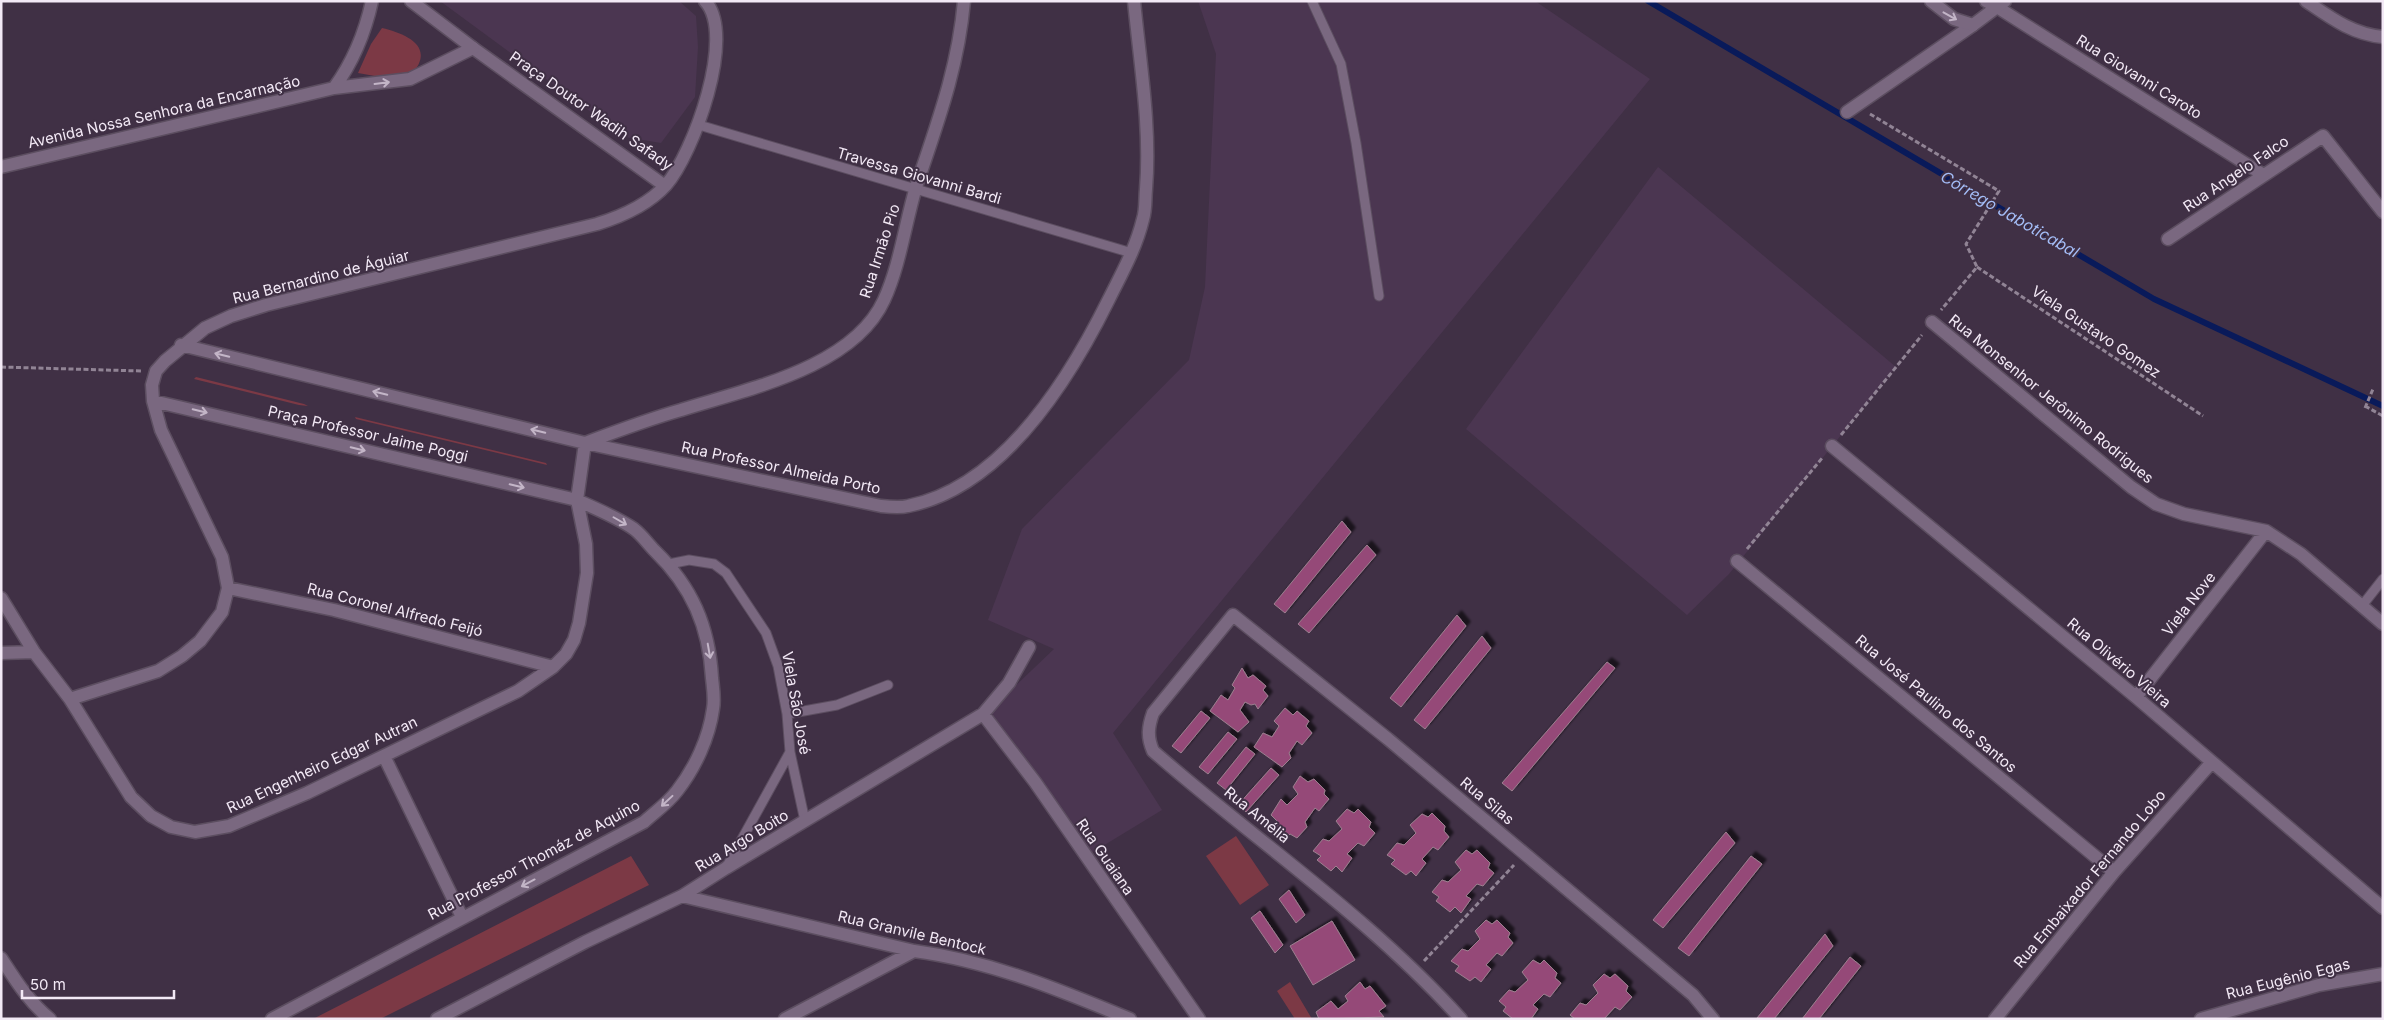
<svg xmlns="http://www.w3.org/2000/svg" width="2384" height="1020" font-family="Inter,sans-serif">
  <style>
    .built { fill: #4b3651 }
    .green { fill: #7c3945 }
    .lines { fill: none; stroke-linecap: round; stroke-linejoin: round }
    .stream { stroke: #091a5a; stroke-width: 6 }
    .building { fill: #954a78; stroke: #9c7f8f; filter: url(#shadow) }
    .service-casing { stroke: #5c4e60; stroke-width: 11 }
    .minor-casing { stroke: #5c4e60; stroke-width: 15 }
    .tertiary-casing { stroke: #5c4e60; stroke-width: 15 }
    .path { stroke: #918495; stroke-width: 3; stroke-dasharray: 5 2.5; stroke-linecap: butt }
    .service { stroke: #7a6880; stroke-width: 9 }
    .minor { stroke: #7a6880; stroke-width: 12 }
    .tertiary { stroke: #7a6880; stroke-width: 12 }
    .oneway { stroke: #c3b5c7 }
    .labels { text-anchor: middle; stroke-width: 4; stroke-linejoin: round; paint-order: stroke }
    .street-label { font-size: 15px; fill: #f3e9f6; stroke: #403045 }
    .water-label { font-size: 16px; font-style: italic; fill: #a4bdf7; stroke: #403045 }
  </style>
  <defs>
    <filter id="shadow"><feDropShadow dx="4.5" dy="-4.5" stdDeviation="1" flood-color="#0009"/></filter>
  </defs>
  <rect width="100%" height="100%" fill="#403045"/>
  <path class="built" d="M440,1H679L696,16L698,47L695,97L661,143L625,137Z
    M1198,1H1535L1650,79L1113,733L1162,810L1088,855L986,714L1054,649L988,620L1022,529L1189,360L1205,287L1216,54Z
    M1658,167L1896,367L1729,574L1687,615L1466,429Z"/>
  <path class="green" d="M382,28C406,34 436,46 412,74L386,78L358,73L371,44Z
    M196,377L304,404L308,406L299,405L194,379Z
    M355,417L546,463L547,465L356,419Z
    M1236,836L1269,885L1240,905L1206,856Z
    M631,856L649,885L380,1019H313Z
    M1290,982L1312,1019H1295L1277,991Z"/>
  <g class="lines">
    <path class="stream" d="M1648,1L2154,299L2383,406"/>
  </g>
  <path class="building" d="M1342,521L1351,532L1285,613L1274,604Z
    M1367,545L1376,555L1309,633L1298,624Z
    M1457,615L1466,626L1401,707L1390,698Z
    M1482,636L1491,648L1425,729L1414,720Z
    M1607,662L1615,668L1512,791L1502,783Z
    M1242,668L1248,678L1253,675L1266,686L1263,690L1268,696L1258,709L1255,704L1251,705L1245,702L1240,710L1249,722L1238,732L1210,711L1221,695L1228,700L1235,688L1232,685Z
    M1285,708L1293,715L1297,711L1309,721L1306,726L1312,733L1302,745L1297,741L1289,753L1291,758L1282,767L1254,747L1263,733L1272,737L1279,726L1274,721Z
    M1201,711L1210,718L1181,753L1172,746Z
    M1228,732L1237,739L1208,774L1199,767Z
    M1246,747L1255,754L1226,790L1217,783Z
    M1271,768L1279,775L1246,812L1238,805Z
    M1300,776L1308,782L1314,779L1325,790L1324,794L1329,799L1319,811L1315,808L1305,822L1307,827L1297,838L1290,834L1287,837L1276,829L1279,823L1271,815L1281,799L1287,805L1298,794L1293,787Z
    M1347,809L1354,813L1358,809L1371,822L1369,827L1375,833L1364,846L1358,843L1347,854L1352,858L1342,872L1336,866L1331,871L1317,860L1321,856L1313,851L1323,839L1329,841L1342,829L1336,821Z
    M1432,813L1445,826L1444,831L1449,837L1438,850L1433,847L1422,859L1426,863L1416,876L1411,871L1406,875L1391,864L1395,860L1387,855L1397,843L1404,845L1416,833L1410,825L1422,814L1428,817Z
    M1726,832L1735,843L1663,928L1653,920Z
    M1466,850L1472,854L1477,850L1490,863L1488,868L1494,873L1483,886L1477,884L1466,896L1471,899L1461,913L1455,907L1450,912L1436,901L1439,897L1432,892L1442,880L1448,882L1461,870L1455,862Z
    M1751,856L1762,864L1689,956L1678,948Z
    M1289,890L1305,915L1296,923L1279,899Z
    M1260,911L1283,945L1275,953L1251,918Z
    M1486,920L1492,924L1497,920L1510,933L1508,937L1513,943L1502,956L1497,953L1486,965L1491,969L1481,982L1475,977L1470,981L1455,971L1459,966L1451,961L1462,949L1468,951L1480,939L1475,931Z
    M1332,921L1355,960L1313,985L1290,946Z
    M1825,934L1833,946L1774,1019L1757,1018Z
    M1850,957L1861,966L1819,1019H1802Z
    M1533,960L1540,964L1544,960L1557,973L1555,978L1561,983L1550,997L1544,994L1533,1005L1538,1009L1531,1019H1513L1503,1011L1506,1007L1499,1001L1509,990L1515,992L1528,980L1522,972Z
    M1604,974L1610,978L1615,974L1628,986L1626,991L1632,997L1620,1010L1615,1007L1604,1019H1575L1570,1015L1580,1003L1586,1005L1598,993L1593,985Z
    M1360,982L1365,989L1370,986L1386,1006L1379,1011L1384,1017L1319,1019L1316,1012L1331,1001L1338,1009L1348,1001L1345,996Z"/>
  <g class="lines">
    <defs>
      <path id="service" d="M1312,1L1341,64L1356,143L1379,296
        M699,125L1132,253
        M669,564L689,560L714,564L726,573L766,633L778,666L787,714L790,752L805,821
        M2361,607L2383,579
        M787,714L837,705L888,685
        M726,868L790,752"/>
      <path id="minor" d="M1997,7L2262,174
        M473,48L665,186
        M1847,112L1973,25
        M2168,239L2323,136L2383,212
        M1932,322L2131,487L2156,504L2184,514L2266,531L2301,554L2383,624
        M181,345L585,443L881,506C890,507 900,508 908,506C1003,487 1069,380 1109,299C1122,273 1136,248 1143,219C1146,210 1145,199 1146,189C1151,127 1140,63 1134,1
        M153,401L577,500C596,509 617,517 634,529C642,535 648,544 655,551C692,587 709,626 712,678C713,688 715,699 713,709C709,738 695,768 677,791C668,803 655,812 644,822L272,1019
        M585,443C617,431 649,419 681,410C747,389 853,368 884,300C900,265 905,224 916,187C937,124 958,69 964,1
        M1832,446L2136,697L2383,908
        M1737,561L2114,872
        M228,588L334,610L553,667
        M1,598L34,652L70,699L131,797L151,816L171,827L195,832L229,826L307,793L518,691L553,667L566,654L574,640L579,623L587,573L586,544L577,500L585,443
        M1,653L34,652
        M2136,697L2266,531
        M70,699L158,671L182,656L200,641L222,612L228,588L222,557L161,430L153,401L152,385L156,371L165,361L205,328L231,316L266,305L597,224C623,216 648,205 666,185C693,154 737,35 705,1
        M983,714L1035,782L1199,1019
        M384,756L462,917
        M682,896L914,951C990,961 1060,990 1130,1019
        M1,958C16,981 29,1002 50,1019
        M437,1019L585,942L682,896L726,868L983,714L1009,683L1029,647
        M785,1019L914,951
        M1461,1019C1369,917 1256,841 1153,751C1147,737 1148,727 1153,713L1233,615L1388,739L1693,995L1713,1019
        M1995,1019L2114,872L2212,762
        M2201,1019L2319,985L2383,974"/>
      <path id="tertiary" d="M1931,1L1954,19L1973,25L2005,1
        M1986,1L1997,7
        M2306,1C2331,18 2352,34 2383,37
        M334,88C353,62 365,33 372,1
        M1,167L334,88L410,79L473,48L411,1"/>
    </defs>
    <use href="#service" class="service-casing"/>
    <use href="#minor" class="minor-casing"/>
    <use href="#tertiary" class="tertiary-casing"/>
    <path class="path" d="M1870,114L1999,191L1966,244L1977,267L1941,310
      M1977,267L2203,416
      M1,367L141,371
      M2365,406L2383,416
      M2365,408L2373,389
      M1841,435L1922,335
      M1747,549L1823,457
      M1424,961L1514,865"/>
    <use href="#service" class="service"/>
    <use href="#minor" class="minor"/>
    <use href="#tertiary" class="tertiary"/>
  </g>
  <defs><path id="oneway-shaft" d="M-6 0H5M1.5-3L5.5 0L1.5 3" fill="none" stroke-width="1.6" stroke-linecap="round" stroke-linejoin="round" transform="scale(1.25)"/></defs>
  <g class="oneway">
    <use href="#oneway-shaft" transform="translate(1950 16) rotate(29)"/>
    <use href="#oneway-shaft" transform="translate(382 83) rotate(-7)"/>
    <use href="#oneway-shaft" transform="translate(222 355) rotate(-166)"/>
    <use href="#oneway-shaft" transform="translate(380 393) rotate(-166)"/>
    <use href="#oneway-shaft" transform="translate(200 411) rotate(13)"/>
    <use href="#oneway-shaft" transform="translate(538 431) rotate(-166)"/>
    <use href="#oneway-shaft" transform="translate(358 449) rotate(13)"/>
    <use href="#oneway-shaft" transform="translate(517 486) rotate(13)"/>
    <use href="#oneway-shaft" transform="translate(620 521) rotate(30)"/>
    <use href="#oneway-shaft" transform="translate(709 651) rotate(80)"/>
    <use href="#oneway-shaft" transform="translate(667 801) rotate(137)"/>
    <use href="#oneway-shaft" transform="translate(528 883) rotate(152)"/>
  </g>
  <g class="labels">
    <g class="street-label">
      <text transform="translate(2139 77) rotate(32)" y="5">Rua Giovanni Caroto</text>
      <text transform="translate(591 111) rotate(35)" y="5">Praça Doutor Wadih Safady</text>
      <text transform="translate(164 112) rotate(-13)" y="5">Avenida Nossa Senhora da Encarnação</text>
      <text transform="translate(2236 174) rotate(-34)" y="5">Rua Angelo Falco</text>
      <text transform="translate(919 176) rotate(16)" y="5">Travessa Giovanni Bardi</text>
      <text transform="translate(880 251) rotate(-72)" y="5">Rua Irmão Pio</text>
      <text transform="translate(321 277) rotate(-14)" y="5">Rua Bernardino de Águiar</text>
      <text transform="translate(2096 332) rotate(34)" y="5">Viela Gustavo Gomez</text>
      <text transform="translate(2051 399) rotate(39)" y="5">Rua Monsenhor Jerônimo Rodrigues</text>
      <text transform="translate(368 434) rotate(13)" y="5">Praça Professor Jaime Poggi</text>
      <text transform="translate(781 468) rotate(12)" y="5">Rua Professor Almeida Porto</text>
      <text transform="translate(2189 604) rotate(-52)" y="5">Viela Nove</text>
      <text transform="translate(395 610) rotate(14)" y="5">Rua Coronel Alfredo Feijó</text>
      <text transform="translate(2119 663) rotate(40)" y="5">Rua Olivério Vieira</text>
      <text transform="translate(796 703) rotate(80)" y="5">Viela São José</text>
      <text transform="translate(1936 704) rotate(40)" y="5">Rua José Paulino dos Santos</text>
      <text transform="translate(322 765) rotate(-25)" y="5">Rua Engenheiro Edgar Autran</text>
      <text transform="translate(1487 801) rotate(40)" y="5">Rua Silas</text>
      <text transform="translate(1257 815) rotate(39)" y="5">Rua Amélia</text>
      <text transform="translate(742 841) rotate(-31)" y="5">Rua Argo Boito</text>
      <text transform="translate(1105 857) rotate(55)" y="5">Rua Guaiana</text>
      <text transform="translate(534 860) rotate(-28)" y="5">Rua Professor Thomáz de Aquino</text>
      <text transform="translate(2090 879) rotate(-50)" y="5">Rua Embaixador Fernando Lobo</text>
      <text transform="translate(912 933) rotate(13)" y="5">Rua Granvile Bentock</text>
      <text transform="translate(2288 979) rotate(-14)" y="5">Rua Eugênio Egas</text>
    </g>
    <g class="water-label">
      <text transform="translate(2010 214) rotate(30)" y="6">Córrego Jaboticabal</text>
    </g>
  </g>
  <rect width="2384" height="1020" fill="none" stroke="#f3e9f6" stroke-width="5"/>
  <path d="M22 990v8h152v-8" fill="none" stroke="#f3e9f6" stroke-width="2.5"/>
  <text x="30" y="990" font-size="15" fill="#f3e9f6" stroke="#403045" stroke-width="4" paint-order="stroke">50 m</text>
</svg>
